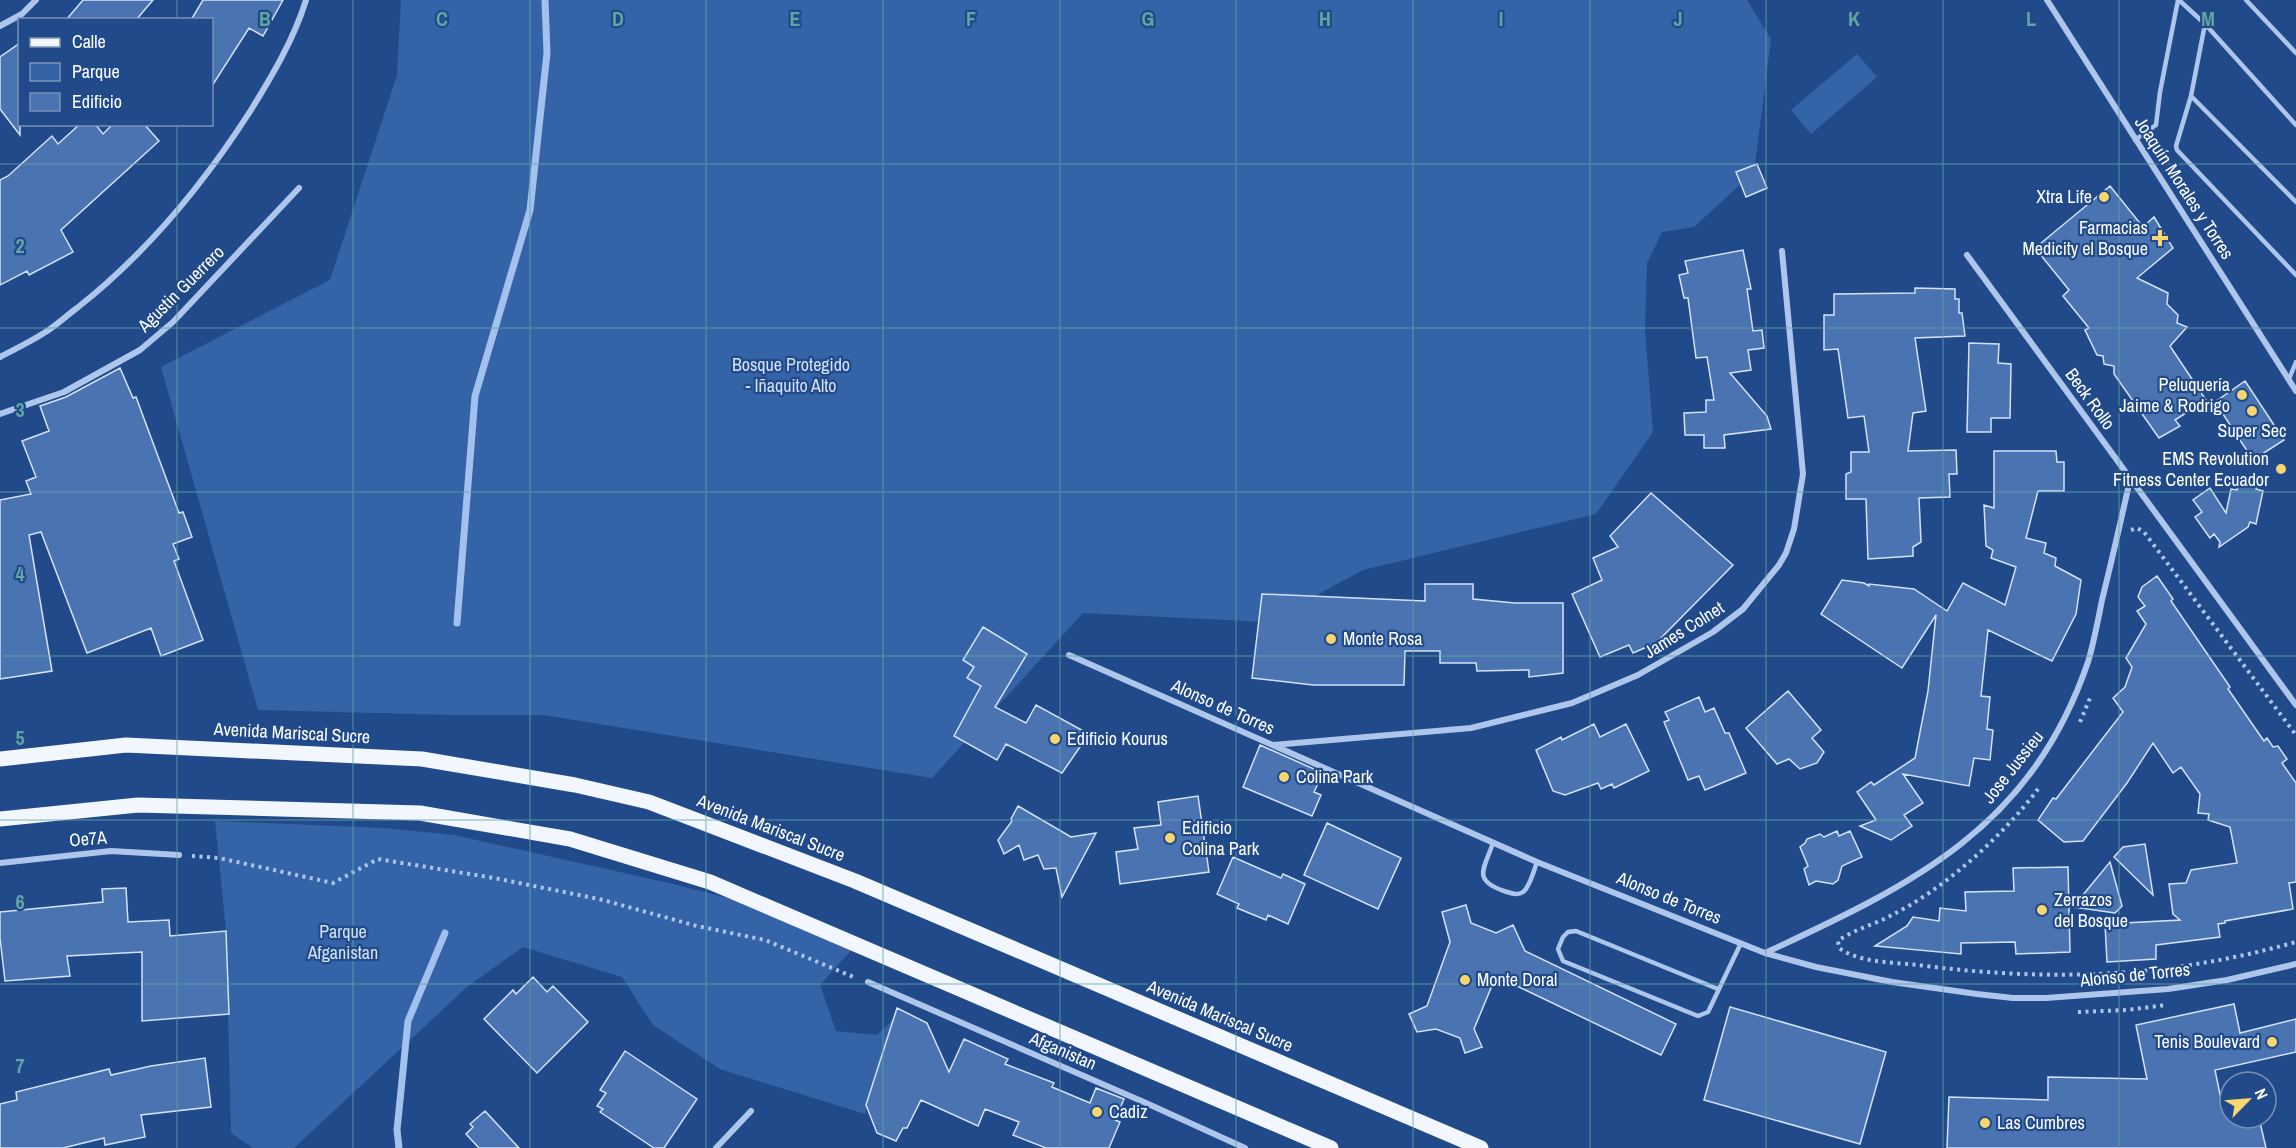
<svg xmlns="http://www.w3.org/2000/svg" width="2296" height="1148" font-family="'Archivo Narrow',sans-serif">
  <style>
    .green { fill: #3563a8 }
    .lines { fill: none; stroke-linecap: round; stroke-linejoin: round }
    .stream { stroke: #a2c1ec; stroke-width: 7 }
    .building { fill: #4a73b2; stroke: #d3e2f8; stroke-width: 1.5 }
    .path { stroke: #aec6eb; stroke-width: 4; stroke-dasharray: 3 4.5; stroke-linecap: butt }
    .service { stroke: #aec6eb; stroke-width: 4.5 }
    .minor { stroke: #aec6eb; stroke-width: 6 }
    .primary { stroke: #f2f6fe; stroke-width: 15 }
    .grid { fill: none; stroke: #63a6a1; stroke-width: 1.5; stroke-opacity: 0.55 }
    .poi-dot { fill: #f7d66f; stroke: #214a8a; stroke-width: 2 }
    .labels { text-anchor: middle; stroke-width: 4.5; stroke-linejoin: round; paint-order: stroke }
    .street-label { font-size: 18px; fill: #fff; stroke: #214a8a }
    .poi-label { font-size: 18px; fill: #fff; stroke: #214a8a; text-anchor: start }
    .park-label { font-size: 18px; fill: #d3e2f8; stroke: #214a8a }
    .grid-label { font-size: 20px; text-anchor: middle; font-weight: bold; fill: #63a6a1; stroke: #214a8a; stroke-width: 4.5; stroke-linejoin: round; paint-order: stroke }
  </style>
  <rect width="100%" height="100%" fill="#214a8a"/>
  <path class="green" d="M401,0H1747L1771,39L1754,172L1694,227L1662,232L1647,263L1645,331L1653,432L1596,514L1363,570L1267,622L1083,613L932,778L544,715H453L258,710L161,367L330,280L397,75Z
    M1857,54L1877,77L1811,134L1791,110Z
    M215,821L384,828L454,835L669,883L787,913L855,946L820,985L836,1031L877,1035L893,1020L889,1051L872,1091L865,1114L720,1069L653,1025L622,977L523,947L467,987L294,1148H253L231,1133L226,931Z"/>
  <g class="lines">
    <path class="stream" d="M457,623L475,396L530,210L547,53L545,0
      M399,1148L397,1130L408,1021L445,933"/>
  </g>
  <path class="building" d="M83,0H153L136,20H66Z
    M203,0H283L263,36L249,28L212,86V20H191Z
    M20,43V135L0,109V57Z
    M80,124H95L103,134L113,124H144L159,141L61,230L73,252L29,275L27,271L0,285V180L8,176L52,136L58,144Z
    M1757,164L1767,188L1746,197L1736,172Z
    M2110,186L2143,227L2154,217L2173,248L2137,278L2168,293L2167,304L2178,315L2177,323L2187,327L2170,346L2206,400L2175,420L2180,426L2159,438L2114,374V366L2104,364L2103,356L2097,355L2085,330L2089,328L2063,296L2069,290L2035,248Z
    M1743,250L1751,289H1747L1753,331L1762,330L1764,348L1748,350L1751,370L1730,373L1767,416L1771,429L1724,435L1725,448H1704V435H1685L1684,413L1706,412V400H1714L1707,357L1696,358L1688,298H1684L1679,275L1688,273L1685,261Z
    M1915,288L1955,289V299H1959V313H1962L1965,336L1915,338L1926,411L1913,413L1908,451L1956,450L1957,474H1949L1950,497L1919,498L1921,542L1913,547V556L1868,559L1866,499H1846V474L1851,472V452H1869L1864,416L1848,418L1838,349L1824,350V315H1834V294L1915,293Z
    M1969,343L1999,344L1998,363L2011,364L2010,418H1991V432H1967Z
    M120,368L133,398L136,397L179,513L183,512L192,537L173,544L179,559L174,561L203,640L161,656L151,628L87,653L41,532L29,535L52,671L0,679V500L31,494L26,481L36,477L22,441L49,431L40,406L66,397Z
    M2245,381L2284,440L2253,460L2215,402Z
    M1994,451H2056L2057,462H2064V491H2038L2026,538L2046,543L2044,553L2056,558L2055,566L2081,580L2076,614L2052,661L1988,630L1981,696L1990,697L1987,729L1993,730L1990,760L1974,758L1969,786L1903,774L1923,803L1904,815L1912,826L1891,840L1860,826L1876,820L1857,792L1871,782L1874,785L1915,758L1928,691L1936,615L1902,668L1821,614L1842,580L1864,583L1869,586V584L1914,589L1947,611L1963,583L2005,605L2016,567L1991,558L1993,550L1986,546L1984,505L1994,508Z
    M2240,479L2257,483L2256,489L2263,491L2256,524L2250,522L2248,527L2219,547L2220,542L2214,534L2210,538L2195,517L2202,512L2193,500L2210,488L2226,513L2231,489L2237,490Z
    M1651,493L1733,565L1656,643L1633,653L1629,645L1600,657L1572,594L1602,580L1593,558L1618,547L1610,536Z
    M2157,576L2173,599L2171,601L2230,687L2228,689L2264,741L2267,738L2273,747L2278,746L2287,759L2282,763L2296,783V882L2289,883L2293,909L2225,921V923L2218,924L2220,937L2156,945V959L2107,962L2105,924L2180,920L2173,914L2169,884L2186,883L2191,870L2237,863L2230,827L2208,820L2209,814L2198,813L2200,794L2181,767L2173,773L2153,743L2127,783L2083,841L2064,842L2038,820L2053,798L2056,799L2123,712L2113,698L2125,687L2132,667L2126,658L2146,624L2137,611L2145,606L2138,597L2142,587Z
    M1425,584H1473V599L1515,603H1563V673L1529,677V670L1477,671L1476,663H1440V651H1405L1404,685H1313L1252,678L1262,594L1425,601Z
    M983,627L1027,654L995,707L1026,723L1036,705L1089,734L1062,773L1006,744L997,760L954,736L981,686L967,678L974,667L963,660Z
    M1788,691L1821,730L1812,738L1824,752L1817,763L1800,769L1789,759L1777,764L1746,728Z
    M1699,697L1705,712L1714,708L1725,733H1729L1746,773L1705,790L1699,776L1688,780L1664,722L1669,720L1665,712Z
    M1594,724L1600,737L1626,724L1649,771L1614,788L1612,784L1601,789L1598,783L1565,795L1553,791L1536,750L1561,737L1562,740Z
    M1260,745L1323,773L1314,792L1321,795L1312,816L1243,787Z
    M1198,796L1209,872L1120,884L1116,852L1138,849L1134,828L1161,825L1158,802Z
    M1018,806L1071,837L1096,833L1062,897L1056,868L1044,869L1038,855L1024,860L1019,845L1004,854L998,840L1012,821L1011,819Z
    M1327,823L1401,858L1378,909L1304,875Z
    M1837,831L1839,836L1850,831L1862,857L1842,866L1838,880L1833,884L1816,881L1809,885L1804,869L1808,866L1800,847L1805,843L1807,839L1820,834L1824,837Z
    M2145,844L2153,895L2114,857L2123,847Z
    M1233,857L1281,878L1283,874L1305,884L1288,924L1268,915L1266,920L1237,908L1239,904L1217,894Z
    M2110,862L2122,906L2115,913L2073,907Z
    M2068,867L2070,952L2016,954L2015,942L1961,943V954L1875,946L1907,926L1913,917L1939,921L1940,908L1966,911L1965,892L2014,891L2013,868Z
    M126,888L128,922L169,920L170,936L226,931L229,1014L142,1021V952L67,956L70,976L5,981L0,938V912L103,902L102,889Z
    M1466,905L1471,923L1496,933L1513,925L1525,951L1676,1024L1661,1055L1496,976L1474,1029L1482,1047L1465,1053L1460,1038L1436,1029L1417,1032L1409,1014L1427,1006L1450,942L1442,912Z
    M533,977L547,992L553,986L588,1022L537,1073L484,1019L513,990L516,994Z
    M2234,1004L2240,1033L2296,1019V1052L2215,1070L2223,1109L2230,1108V1118H2259L2266,1148H1947L1949,1097L2048,1100V1077L2147,1079L2136,1025Z
    M1730,1007L1886,1052L1860,1144L1704,1100Z
    M897,1008L927,1023L949,1072L964,1039L1008,1059L1005,1064L1054,1083L1052,1087L1090,1103L1096,1088L1124,1099L1115,1120L1120,1122L1109,1148H1046L1013,1135L1019,1122L985,1109L978,1126L921,1100L907,1128H903L896,1141L877,1133L866,1105Z
    M625,1051L697,1099L664,1148H654L600,1112L603,1109L597,1106L606,1093L600,1090Z
    M205,1058L211,1107L141,1115L145,1137L105,1145L104,1138L63,1148H0V1104L17,1100L16,1092L109,1069L111,1075L151,1066Z
    M485,1111L519,1148H479L466,1134L473,1127L470,1124Z"/>
  <g class="lines">
    <path class="path" d="M2131,530L2137,528L2144,532L2296,735
      M2080,722L2090,698
      M2038,789C2003,836 1944,889 1892,915C1874,925 1854,929 1838,941L1839,948C1860,963 1892,962 1918,965C2048,982 2169,978 2296,942
      M192,856L219,858L333,883L378,859L494,878L599,899L697,926L765,940L856,978
      M2078,1012L2127,1010L2166,1005"/>
    <path class="service" d="M2179,0L2205,24L2296,125
      M2246,0L2296,53
      M2205,24L2191,96L2296,202
      M2191,96L2176,146L2177,150L2296,275
      M2135,140L2156,125L2160,92L2178,0
      M2289,379L2296,362
      M1493,843C1484,869 1472,880 1504,891C1511,893 1517,896 1523,892C1530,887 1534,870 1537,862
      M1718,989L1576,931L1568,932L1563,937L1558,949L1563,961L1698,1016L1708,1012L1741,943"/>
    <path class="minor" d="M2047,0L2296,391
      M0,26L22,14L36,0
      M1967,255L2296,705
      M0,357C15,349 30,342 44,333C56,326 66,316 77,308C147,253 203,185 251,110C272,76 294,39 306,0
      M0,414L64,392L140,350L173,322L299,188
      M1069,655L1537,862L1765,953L1816,967L1892,982L1977,994L2013,998H2046L2168,989L2227,980L2296,964
      M1273,745L1471,728L1572,703L1638,675L1713,632L1743,609L1779,565L1786,553L1794,529L1803,474L1782,251
      M0,863L111,851L179,855
      M1765,953C1914,884 2031,828 2088,662C2094,642 2098,620 2102,600C2112,560 2121,520 2130,480
      M868,982L1146,1103L1245,1148
      M716,1148L751,1111"/>
    <path class="primary" d="M0,759L126,745L422,759L575,785L649,802L855,881L1481,1148
      M0,819L138,805L420,813L570,839L710,882L1331,1148"/>
  </g>
  <path class="grid" d="M177,0V20M353,0V1148M530,0V1148M706,0V1148M883,0V1148M1060,0V1148M1236,0V1148M1413,0V1148M1590,0V1148M1766,0V1148M1943,0V1148M2119,0V1148M177,124V1148M0,164H2296M0,328H2296M0,492H2296M0,656H2296M0,820H2296M0,984H2296"/>
  <g class="poi-dot">
    <circle cx="2104" cy="197" r="6"/>
    <path d="M2157 229h6v6h6v6h-6v6h-6v-6h-6v-6h6z"/>
    <circle cx="2242" cy="395" r="6"/>
    <circle cx="2252" cy="411" r="6"/>
    <circle cx="2281" cy="469" r="6"/>
    <circle cx="1331" cy="639" r="6"/>
    <circle cx="1055" cy="739" r="6"/>
    <circle cx="1284" cy="777" r="6"/>
    <circle cx="1170" cy="838" r="6"/>
    <circle cx="2042" cy="910" r="6"/>
    <circle cx="1465" cy="980" r="6"/>
    <circle cx="2272" cy="1042" r="6"/>
    <circle cx="1097" cy="1112" r="6"/>
    <circle cx="1985" cy="1123" r="6"/>
  </g>
  <g class="labels">
    <g class="street-label">
      <text transform="translate(2184 188) rotate(57)" y="6">Joaquín Morales y Torres</text>
      <text transform="translate(181 289) rotate(-45)" y="6">Agustin Guerrero</text>
      <text transform="translate(2090 399) rotate(54)" y="6">Beck Rollo</text>
      <text transform="translate(1684 630) rotate(-32)" y="6">James Colnet</text>
      <text transform="translate(1223 707) rotate(24)" y="6">Alonso de Torres</text>
      <text transform="translate(292 733) rotate(3)" y="6">Avenida Mariscal Sucre</text>
      <text transform="translate(2013 767) rotate(-52)" y="6">Jose Jussieu</text>
      <text transform="translate(771 828) rotate(21)" y="6">Avenida Mariscal Sucre</text>
      <text transform="translate(88 839) rotate(-5)" y="6">Oe7A</text>
      <text transform="translate(1669 898) rotate(22)" y="6">Alonso de Torres</text>
      <text transform="translate(2135 975) rotate(-6)" y="6">Alonso de Torres</text>
      <text transform="translate(1220 1016) rotate(23)" y="6">Avenida Mariscal Sucre</text>
      <text transform="translate(1063 1051) rotate(23)" y="6">Afganistan</text>
    </g>
    <g class="poi-label">
      <text x="2092" y="203" text-anchor="end">Xtra Life</text>
      <text x="2148" y="234" text-anchor="end">Farmacias<tspan x="2148" dy="21">Medicity el Bosque</tspan></text>
      <text x="2230" y="391" text-anchor="end">Peluquería<tspan x="2230" dy="21">Jaime &amp; Rodrigo</tspan></text>
      <text x="2252" y="437" text-anchor="middle">Super Sec</text>
      <text x="2269" y="465" text-anchor="end">EMS Revolution<tspan x="2269" dy="21">Fitness Center Ecuador</tspan></text>
      <text x="1343" y="645">Monte Rosa</text>
      <text x="1067" y="745">Edificio Kourus</text>
      <text x="1296" y="783">Colina Park</text>
      <text x="1182" y="834">Edificio<tspan x="1182" dy="21">Colina Park</tspan></text>
      <text x="2054" y="906">Zerrazos<tspan x="2054" dy="21">del Bosque</tspan></text>
      <text x="1477" y="986">Monte Doral</text>
      <text x="2260" y="1048" text-anchor="end">Tenis Boulevard</text>
      <text x="1109" y="1118">Cadiz</text>
      <text x="1997" y="1129">Las Cumbres</text>
    </g>
    <g class="park-label">
      <text x="791" y="371">Bosque Protegido<tspan x="791" dy="21">- Iñaquito Alto</tspan></text>
      <text x="343" y="938">Parque<tspan x="343" dy="21">Afganistan</tspan></text>
    </g>
  </g>
  <g class="grid-label">
    <text x="265" y="26">B</text>
    <text x="442" y="26">C</text>
    <text x="618" y="26">D</text>
    <text x="795" y="26">E</text>
    <text x="971" y="26">F</text>
    <text x="1148" y="26">G</text>
    <text x="1325" y="26">H</text>
    <text x="1501" y="26">I</text>
    <text x="1678" y="26">J</text>
    <text x="1854" y="26">K</text>
    <text x="2031" y="26">L</text>
    <text x="2208" y="26">M</text>
    <text x="20" y="253">2</text>
    <text x="20" y="417">3</text>
    <text x="20" y="581">4</text>
    <text x="20" y="745">5</text>
    <text x="20" y="909">6</text>
    <text x="20" y="1073">7</text>
  </g>
  <rect x="18" y="18" width="195" height="108" fill="#214a8a" stroke="#7a92b9" stroke-width="1.5"/>
  <rect x="30" y="38" width="30" height="9" fill="#f2f6fe" stroke="#7a92b9" stroke-width="1.5"/>
  <text x="72" y="48" font-size="18" fill="#ffffff">Calle</text>
  <rect x="30" y="63" width="30" height="18" fill="#3563a8" stroke="#7a92b9" stroke-width="1.5"/>
  <text x="72" y="78" font-size="18" fill="#ffffff">Parque</text>
  <rect x="30" y="93" width="30" height="18" fill="#4a73b2" stroke="#7a92b9" stroke-width="1.5"/>
  <text x="72" y="108" font-size="18" fill="#ffffff">Edificio</text>
  <g transform="translate(2248 1100) rotate(65)"><circle r="28" fill="#214a8a" stroke="#7a92b9" stroke-width="1.5"/>
  <path d="M0-4.5L10 22L0 15L-10 22Z" fill="#f7d66f"/>
  <text y="-9" font-size="16" font-weight="bold" text-anchor="middle" fill="#ffffff">N</text>
  </g>
</svg>
